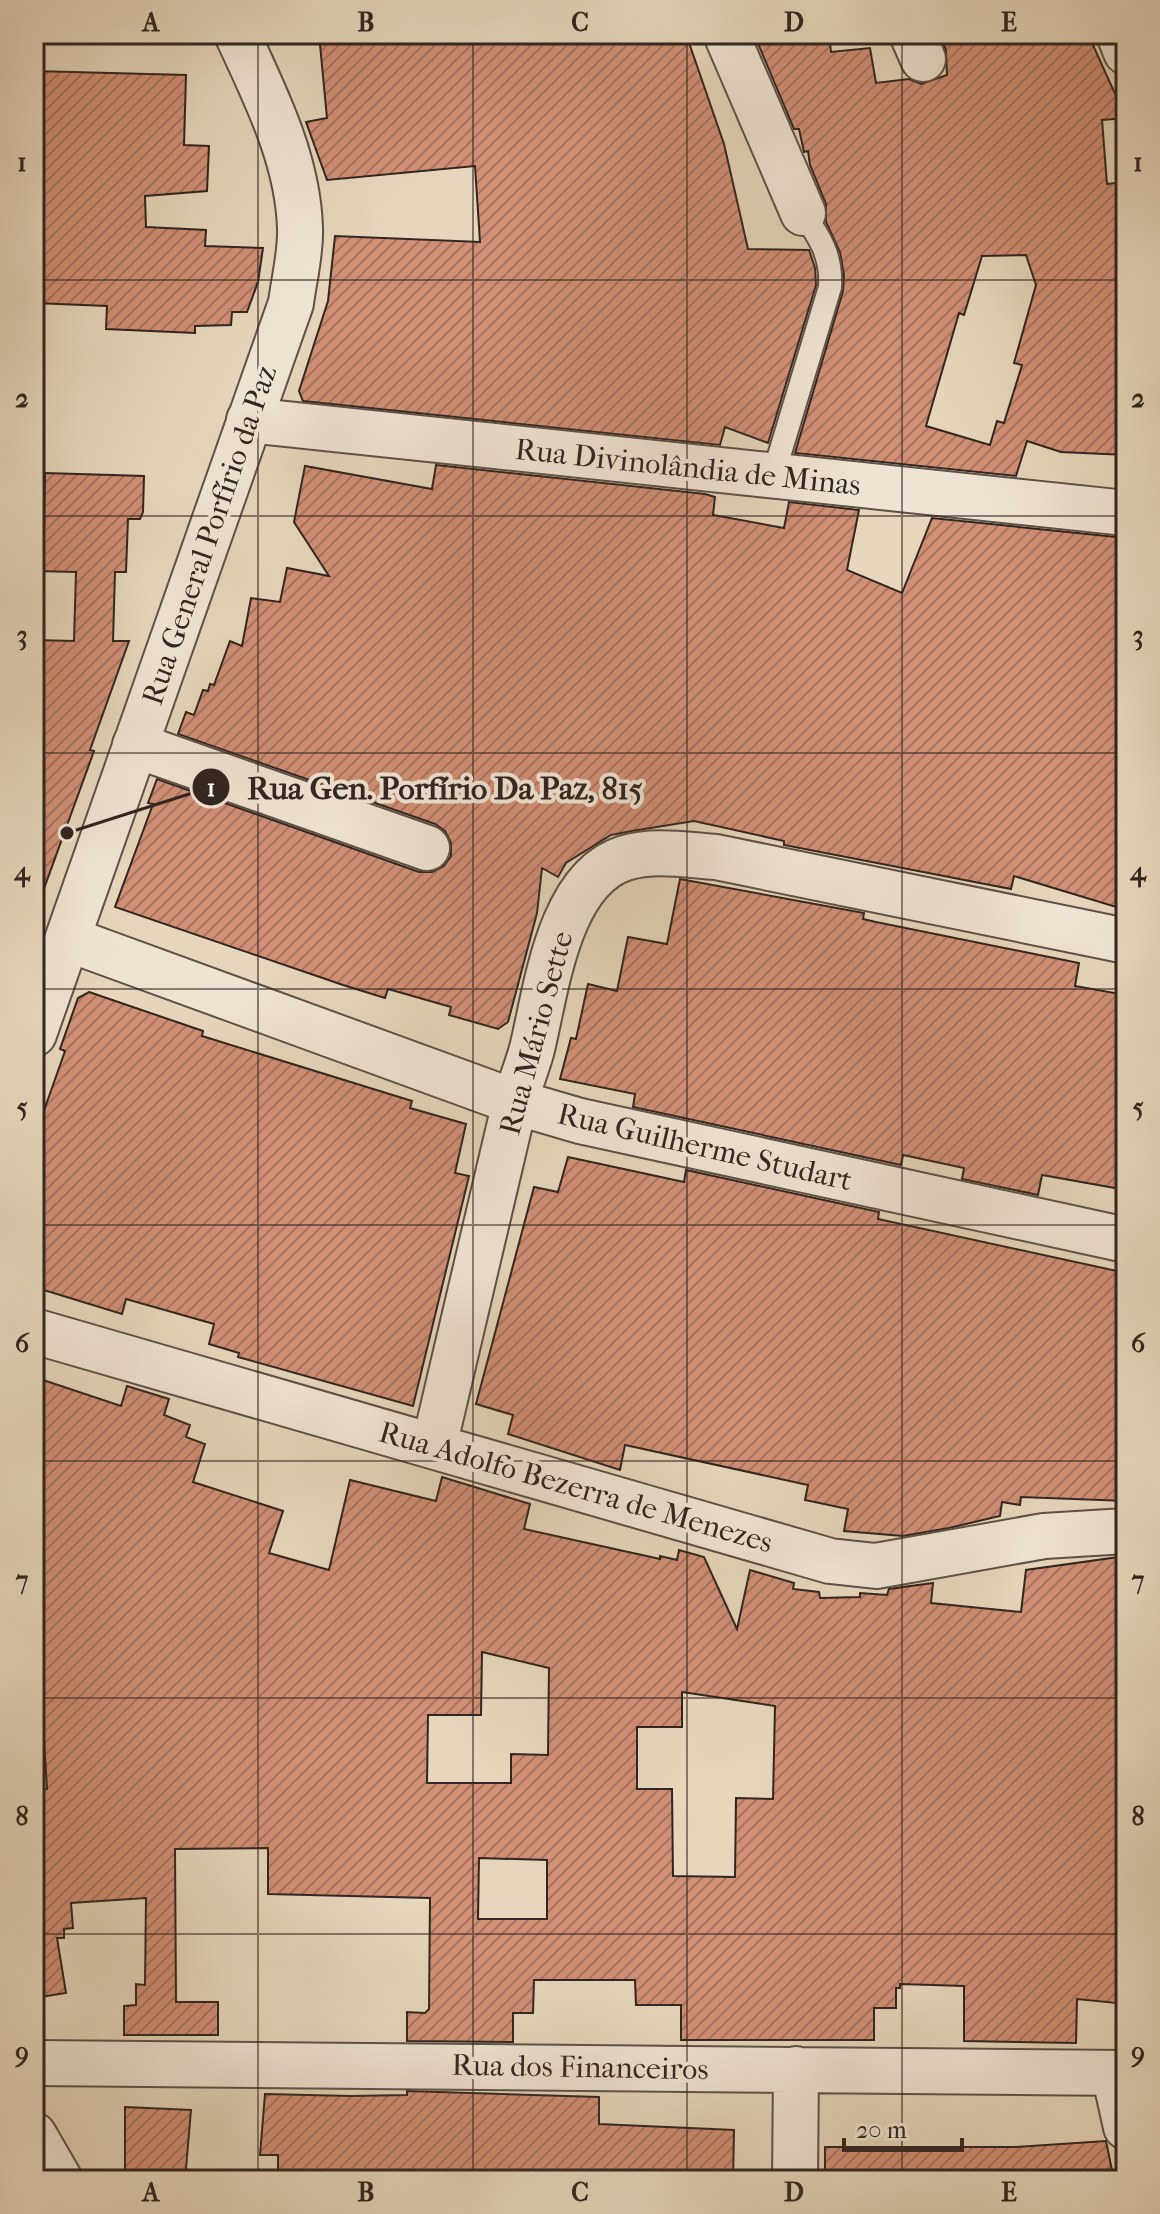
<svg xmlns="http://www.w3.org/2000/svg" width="1160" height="2214" font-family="'IM FELL French Canon',serif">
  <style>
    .building { fill: url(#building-hatch); stroke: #312521; stroke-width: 2; fill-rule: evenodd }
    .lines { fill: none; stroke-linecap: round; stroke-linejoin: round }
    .service-casing { stroke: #5e5148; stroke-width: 26 }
    .minor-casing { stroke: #5e5148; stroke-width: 48 }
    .tertiary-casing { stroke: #5e5148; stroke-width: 48 }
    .service { stroke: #efe4d3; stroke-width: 22 }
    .minor { stroke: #efe4d3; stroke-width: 44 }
    .tertiary { stroke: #efe4d3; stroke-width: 44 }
    .grid { fill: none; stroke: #312521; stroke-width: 2; stroke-opacity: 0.55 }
    .labels { text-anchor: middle; stroke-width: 8; stroke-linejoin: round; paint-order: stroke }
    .street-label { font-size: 30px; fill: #312521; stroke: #efe4d3 }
    .leader { fill: none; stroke: #312521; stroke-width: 3 }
    .callout-dot { fill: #312521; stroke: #efe4d3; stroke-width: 3 }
    .mark-label { font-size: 24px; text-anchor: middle; font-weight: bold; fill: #fff }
    .callout-label { font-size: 32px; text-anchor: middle; font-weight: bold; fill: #312521; stroke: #efe4d3; stroke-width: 8; stroke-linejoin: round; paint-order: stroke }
    .neatline { fill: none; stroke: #312521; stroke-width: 3 }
    .grid-label { font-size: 26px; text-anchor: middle; font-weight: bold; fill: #312521 }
  </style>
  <defs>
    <pattern id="building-hatch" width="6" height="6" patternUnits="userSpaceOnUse" patternTransform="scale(2)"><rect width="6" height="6" fill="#d18f75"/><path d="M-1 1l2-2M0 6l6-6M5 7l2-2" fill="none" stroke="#aa7560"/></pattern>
  </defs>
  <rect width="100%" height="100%" fill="#e6d6bb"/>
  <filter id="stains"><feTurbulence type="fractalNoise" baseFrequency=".0025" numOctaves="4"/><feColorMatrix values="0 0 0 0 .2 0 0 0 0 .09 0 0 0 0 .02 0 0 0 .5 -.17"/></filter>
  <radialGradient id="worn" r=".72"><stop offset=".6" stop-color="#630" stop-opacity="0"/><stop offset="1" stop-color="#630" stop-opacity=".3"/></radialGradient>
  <path class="building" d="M319,34H686L724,144L748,249L809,250L815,268L816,285L768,443L725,427L720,445L303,401L299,391L328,301L335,236L480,242L475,166L327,180L306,122L327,118Z
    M754,34H829L831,52L870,48L876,83L909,79L921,84L947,75L946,50L939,34H1088L1126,118L1102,120L1107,184L1123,182L1126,221V455L1061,452L1027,441L1016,476L795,453L843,291L844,275L840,252L826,222V204L810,165L808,151L804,152L799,129H794ZM1026,255L1036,285L1014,363L1022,365L1004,423L997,421L990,445L926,426L959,313L964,315L982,256Z
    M34,71L186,75L184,145L209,146L207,191L145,196L146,227L206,230L205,246L263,248L258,282L247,312H232L231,325L195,326V333L106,329L107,306L34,303Z
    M436,465L705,494L715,497L713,515L784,528L789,502L859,510L847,570L902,593L932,518L1126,538V910L1014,876L1011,889L784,845V841L694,821L632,831L611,835L566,863L558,877L542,868L537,913L508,1022L498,1029L449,1015L451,1007L388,989L385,998L343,985L115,907L153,804L148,803L157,779L419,872H432L444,866L451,856V843L445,831L435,824L178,734L186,712L194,715L203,690L208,691L210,684L214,685L230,641L242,646L251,598L280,602L287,568L329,576L294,522L305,466L432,489Z
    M45,473L144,476L143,512L140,519H128L126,572H115L113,641H129L90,750L94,751L38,905H34V640L74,641L76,572L34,571V528H44Z
    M680,879L864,913L863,919L876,922L1079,963L1075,986L1126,995V1190L1042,1175L1038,1195L962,1179L964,1168L903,1155L901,1165L633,1107L635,1094L560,1079L571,1038L576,1039L588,984L617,991L628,937L667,944Z
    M89,992L203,1031L202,1036L412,1101L410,1108L466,1124L455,1173L469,1176L413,1406L238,1357L239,1353L209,1344L214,1324L126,1299L122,1314L34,1287V1139L65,1051L60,1049L78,998Z
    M568,1157L684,1182L686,1170L879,1212L878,1219L1126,1273V1352L1121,1378L1126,1379V1501L1021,1497L1020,1505L1002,1502L1000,1516L949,1528L903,1536L844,1531L848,1509L805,1500L808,1485L625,1445L620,1470L508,1434L513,1415L476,1404L534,1187L558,1192Z
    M34,1377L121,1406L127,1386L169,1399L164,1415L190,1425L186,1437L205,1444L193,1482L283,1511L269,1553L329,1570L350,1480L436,1501L442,1477L530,1504L524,1529L660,1559V1556L677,1560L679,1550L704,1557L737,1629L750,1570L794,1583L793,1589L819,1592L820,1598L860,1597V1593L887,1595L889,1589L933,1583L931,1603L1021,1612L1026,1570L1126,1556V2004L1077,1999L1076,2043L964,2041V1986L900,1984V1988H896V2008H874V2040H681V2005H636L635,1980H534L533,2013H513V2042L407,2041V2012L425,2013L429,2009L430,1898L268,1894V1848L175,1849L176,2002H218V2035H124V2006L136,2005V1984L145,1985L146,1898L71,1903L73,1928L64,1929V1938H57L66,1993L34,1998V1790L47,1789L43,1723L34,1724ZM482,1652L549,1668L548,1755L511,1754V1783H427L428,1715H481ZM682,1692L775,1706L773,1799L736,1798L735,1877L673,1876L672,1789H637V1727H682ZM479,1858L547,1860V1919H478Z
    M407,2091L599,2097V2124L734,2130L733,2180H278V2155H260L265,2094L351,2096L407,2095Z
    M125,2107L191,2110L185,2180H125Z
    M1106,2141L1114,2180H825V2147H1016Z"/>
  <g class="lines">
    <defs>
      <path id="service" d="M773,476L830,287C832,256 820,238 803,213"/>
      <path id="minor" d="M726,34L803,213
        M912,34L923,59
        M1119,34L1126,52
        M249,420L1126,513
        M135,745L427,848
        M68,939L515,1102L580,1121L1126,1240
        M34,1331L830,1561L876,1566L1044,1536L1126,1531
        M434,1446L515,1102C520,1084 527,1067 532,1049C546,992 558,879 625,858C653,849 687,855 716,857L1126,941
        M34,2063L1126,2073
        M1114,2073L1126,2127
        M795,2180L796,2069"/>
      <path id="tertiary" d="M34,1034L291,303C294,279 301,253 300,228C298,159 265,95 237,34
        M34,2135L60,2180"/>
    </defs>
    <use href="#service" class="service-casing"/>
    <use href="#minor" class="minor-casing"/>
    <use href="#tertiary" class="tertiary-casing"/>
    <use href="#service" class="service"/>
    <use href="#minor" class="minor"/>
    <use href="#tertiary" class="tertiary"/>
  </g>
  <path class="grid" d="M258,34V2180M473,34V2180M687,34V2180M902,34V2180M34,280H1126M34,516H1126M34,753H1126M34,989H1126M34,1225H1126M34,1461H1126M34,1698H1126M34,1934H1126"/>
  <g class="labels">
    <g class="street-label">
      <text transform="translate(688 467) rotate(6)" y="10">Rua Divinolândia de Minas</text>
      <text transform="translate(209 535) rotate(-71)" y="10">Rua General Porfírio da Paz</text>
      <text transform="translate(536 1033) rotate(-75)" y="10">Rua Mário Sette</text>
      <text transform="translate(705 1147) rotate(13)" y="10">Rua Guilherme Studart</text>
      <text transform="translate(576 1487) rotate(16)" y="10">Rua Adolfo Bezerra de Menezes</text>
      <text transform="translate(580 2067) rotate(1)" y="10">Rua dos Financeiros</text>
    </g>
  </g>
  <path class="leader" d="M67 833L211 787"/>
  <g class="callout-dot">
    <circle cx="67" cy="833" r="8"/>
    <circle cx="211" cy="787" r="20"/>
  </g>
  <g class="mark-label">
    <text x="211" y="796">1</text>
  </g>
  <g class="callout-label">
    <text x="445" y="799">Rua Gen. Porfírio Da Paz, 815</text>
  </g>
  <rect width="1160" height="2214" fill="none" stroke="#e6d6bb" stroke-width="88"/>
  <path d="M844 2138v12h118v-12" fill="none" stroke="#312521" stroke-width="4"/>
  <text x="856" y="2138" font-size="24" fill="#312521" stroke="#efe4d3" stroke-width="6" paint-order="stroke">20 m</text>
  <rect x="44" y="44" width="1072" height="2126" class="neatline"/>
  <g class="grid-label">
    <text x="151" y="31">A</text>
    <text x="366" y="31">B</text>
    <text x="580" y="31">C</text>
    <text x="794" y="31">D</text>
    <text x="1009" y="31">E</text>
    <text x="22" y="171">1</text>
    <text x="1138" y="171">1</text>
    <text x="22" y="407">2</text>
    <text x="1138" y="407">2</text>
    <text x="22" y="644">3</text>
    <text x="1138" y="644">3</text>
    <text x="22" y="880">4</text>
    <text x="1138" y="880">4</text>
    <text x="22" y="1116">5</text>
    <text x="1138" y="1116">5</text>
    <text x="22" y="1352">6</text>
    <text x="1138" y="1352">6</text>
    <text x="22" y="1589">7</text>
    <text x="1138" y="1589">7</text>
    <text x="22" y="1825">8</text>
    <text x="1138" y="1825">8</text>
    <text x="22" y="2061">9</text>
    <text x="1138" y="2061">9</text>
    <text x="151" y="2201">A</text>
    <text x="366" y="2201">B</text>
    <text x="580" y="2201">C</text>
    <text x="794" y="2201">D</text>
    <text x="1009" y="2201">E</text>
  </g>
  <rect width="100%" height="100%" filter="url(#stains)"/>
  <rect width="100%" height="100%" fill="url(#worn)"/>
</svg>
